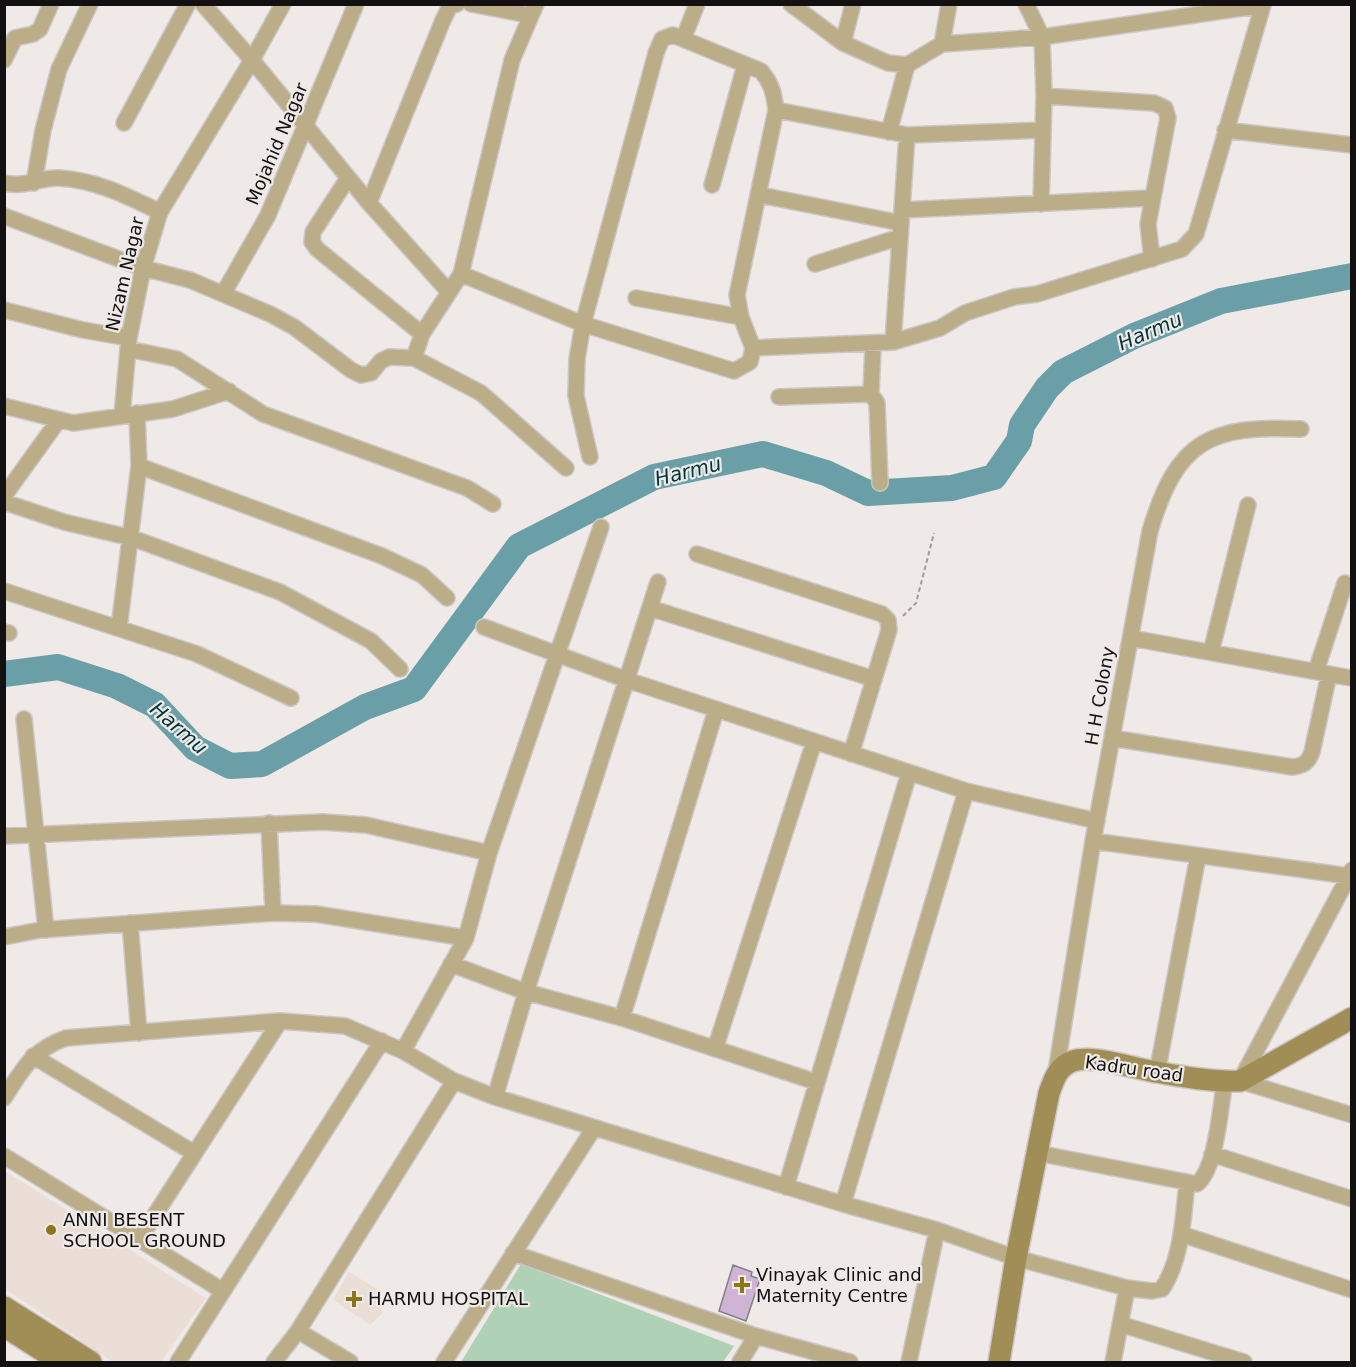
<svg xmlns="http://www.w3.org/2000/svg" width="1356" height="1367" font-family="'DejaVu Sans',sans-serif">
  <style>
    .built { fill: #eaded7 }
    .green { fill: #afd1b6 }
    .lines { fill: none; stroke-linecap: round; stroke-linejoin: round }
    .river { stroke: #6b9fa7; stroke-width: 26 }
    .building { fill: #d0b4d6; stroke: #828083; stroke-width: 1.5 }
    .minor-casing { stroke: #ccc7c5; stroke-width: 18 }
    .secondary-casing { stroke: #ccc7c5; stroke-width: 24 }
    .path { stroke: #9f9b9a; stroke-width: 2; stroke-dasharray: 4.5 3; stroke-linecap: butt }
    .minor { stroke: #baad88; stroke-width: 15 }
    .secondary { stroke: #a18e56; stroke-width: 21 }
    .poi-dot { fill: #8c751a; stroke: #efeae8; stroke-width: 2 }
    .labels { text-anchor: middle; stroke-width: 4.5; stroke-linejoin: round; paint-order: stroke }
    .street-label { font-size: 18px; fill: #121010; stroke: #efeae8 }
    .poi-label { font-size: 18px; fill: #121010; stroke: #efeae8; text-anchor: start }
    .water-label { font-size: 20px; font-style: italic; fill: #00353c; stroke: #efeae8 }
  </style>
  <rect width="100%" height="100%" fill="#efeae8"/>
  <path class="built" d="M5,1171L206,1298L161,1362H113L5,1289Z
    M349,1272L380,1291L375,1298L383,1313L370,1325L333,1300Z"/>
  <path class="green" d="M521,1264L734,1346L723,1362H461Z"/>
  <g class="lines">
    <path class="river" d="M4,674L58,667L117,686L155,705L195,748L230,766L262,764L365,707L414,689L519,546L654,477L763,454L826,473L868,493L952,488L994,477L1019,441L1022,425L1047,388L1063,372L1134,336L1221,301L1352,276"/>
  </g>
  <path class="building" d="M733,1265L752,1272L751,1276L760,1279L746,1321L719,1311Z"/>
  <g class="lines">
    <defs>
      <path id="minor" d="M203,4L252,60L369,203L443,20L450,6L457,4
        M471,4L529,15
        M1026,4L1042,37L1044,96
        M684,37L697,4
        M843,43L853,4
        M942,44L949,4
        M4,60L15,38L33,34L40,29L51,4
        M776,110L907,135L1043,130
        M124,123L188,4
        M1225,130L1352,145
        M889,132L907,65
        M348,178L313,232L312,242L317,249L422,334
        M4,183C26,188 39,177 59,178C96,180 127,196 160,212
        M34,183L43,130L59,69L90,4
        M712,185L745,65
        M760,195L901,223
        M369,203L449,292
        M1041,204L1044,96L1154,103L1165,108L1168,118L1148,224L1152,259
        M902,210L1151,198
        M4,216L143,268L190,280L270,314L294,327L351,370L361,375L371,373L381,361L389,357L414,358L481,393L566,468
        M815,264L900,237
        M461,274L583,324L734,371L750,362L753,348L893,342L940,328L965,313L1014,297L1037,294L1182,249L1196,234L1263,5L1042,37L942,44L907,65L888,63L843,43L791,4
        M223,294L268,215L356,4
        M636,298L741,317
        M4,310L83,330L129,338
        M893,342L907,135
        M873,345L871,394L877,403L880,483
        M128,349L177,359L263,414L467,488L493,504
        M414,358L422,334L461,274L512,60L536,4
        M779,397L871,394
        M4,406L73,423L173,409L229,391
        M122,415L129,338L143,268L160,212L252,60L283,4
        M590,457L576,396L577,359L583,324L656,53L662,39L673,35L761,71C772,84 774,94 776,110L737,295L741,317L753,348
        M139,466L382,556L422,575L447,598
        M4,496L58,421
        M4,502L64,522L132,538L280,592L371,641L400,669
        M697,554L882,614L888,620L889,630L851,754
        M4,591L197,654L291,698
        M650,608L874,679
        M484,627L627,680L966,791L1097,821
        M119,628L139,466L137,413
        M4,632L9,633
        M1131,638L1351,678
        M1211,652L1248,505
        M1316,671L1345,583
        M24,719L46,930
        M1112,738L1292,767C1303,766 1308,763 1312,752L1329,674
        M269,823L273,913
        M4,836L323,822L366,825L489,853
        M1093,841L1349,876L1352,879
        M1352,870L1240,1081L1352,1115
        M130,923L139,1033
        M4,937L40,930L273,913L316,914L466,938
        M451,964L526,992L622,1018L816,1082
        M622,1018L716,710
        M715,1049L814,742
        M403,1051L466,938L489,853L601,527
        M33,1056L194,1153
        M1056,1072L1093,841L1150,531C1177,440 1210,425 1301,429
        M1157,1073L1198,856
        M495,1097L526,992L658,582
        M4,1098C23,1069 32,1050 66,1038L280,1021L345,1026L403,1051L454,1081L495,1097L843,1204L937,1230L1016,1258L1127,1288L1152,1291L1162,1289C1182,1259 1183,1218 1187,1183
        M1037,1153L1197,1184C1217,1167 1220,1107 1225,1081
        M1212,1154L1352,1199
        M4,1156L223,1291
        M786,1187L909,773
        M843,1204L966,791
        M1181,1234L1352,1290
        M140,1238L280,1021
        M513,1253L756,1336L850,1362
        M1120,1324L1244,1362
        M298,1331L454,1081
        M178,1362L382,1041
        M274,1362L298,1331L350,1362
        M444,1362L594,1128
        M740,1362L756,1336
        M909,1362L937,1230
        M1113,1362L1127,1288"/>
      <path id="secondary" d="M4,1307L91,1362
        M4,1326L60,1362
        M999,1362L1016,1258L1049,1093C1054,1079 1058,1066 1073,1061C1093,1054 1135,1069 1156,1072C1184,1077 1213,1082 1240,1081L1352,1018"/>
    </defs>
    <use href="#minor" class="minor-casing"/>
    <use href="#secondary" class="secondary-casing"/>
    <path class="path" d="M903,616L916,603L934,533"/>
    <use href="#minor" class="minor"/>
    <use href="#secondary" class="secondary"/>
  </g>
  <g class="poi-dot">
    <circle cx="51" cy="1230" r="6"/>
    <path d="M739 1276h6v6h6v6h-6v6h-6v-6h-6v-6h6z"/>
    <path d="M351 1290h6v6h6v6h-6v6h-6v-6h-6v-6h6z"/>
  </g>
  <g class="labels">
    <g class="street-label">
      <text transform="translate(277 144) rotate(-67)" y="6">Mojahid Nagar</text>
      <text transform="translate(125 274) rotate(-77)" y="6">Nizam Nagar</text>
      <text transform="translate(1100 696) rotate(-80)" y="6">H H Colony</text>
      <text transform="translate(1134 1069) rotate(8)" y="6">Kadru road</text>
    </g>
    <g class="poi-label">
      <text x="63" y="1226">ANNI BESENT<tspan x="63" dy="21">SCHOOL GROUND</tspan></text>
      <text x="756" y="1281">Vinayak Clinic and<tspan x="756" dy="21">Maternity Centre</tspan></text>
      <text x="368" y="1305">HARMU HOSPITAL</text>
    </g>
    <g class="water-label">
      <text transform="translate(1150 331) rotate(-23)" y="7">Harmu</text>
      <text transform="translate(688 471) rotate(-14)" y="7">Harmu</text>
      <text transform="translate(179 728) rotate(41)" y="7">Harmu</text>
    </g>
  </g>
  <rect width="1356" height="1367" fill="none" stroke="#121010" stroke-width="12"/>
</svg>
